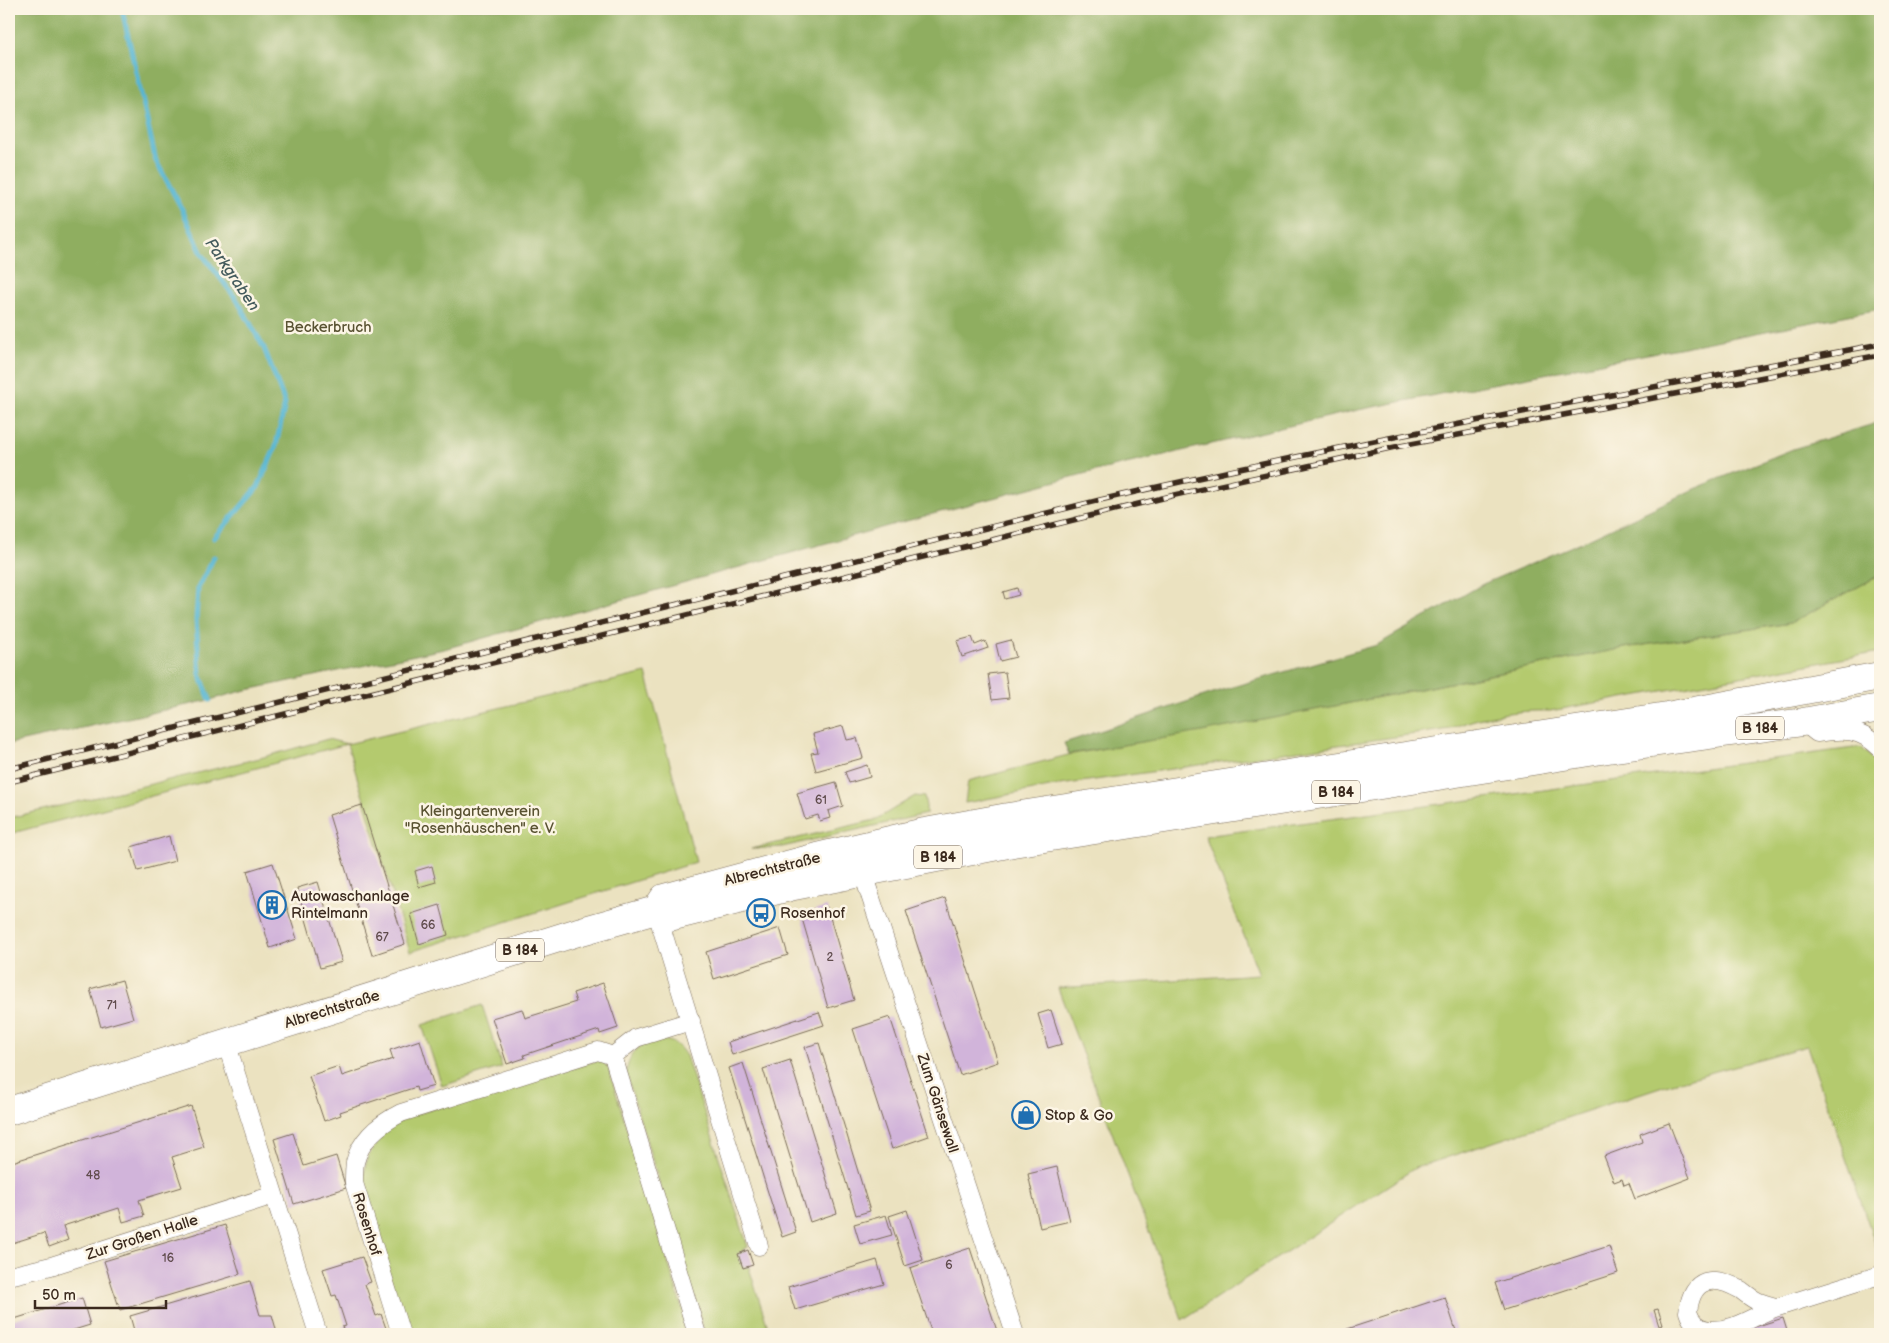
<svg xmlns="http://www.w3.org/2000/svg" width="1889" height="1343" font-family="'Balsamiq Sans',sans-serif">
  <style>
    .green { fill: #b4ca6e; stroke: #787a46 }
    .forest { fill: #8fae61; stroke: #656c40 }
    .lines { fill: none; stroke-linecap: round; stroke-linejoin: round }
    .stream { stroke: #54b5d2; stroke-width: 5 }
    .building { fill: #d1b4da }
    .street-casing { stroke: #796a57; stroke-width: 19 }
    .primary-casing { stroke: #796a57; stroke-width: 29 }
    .street { stroke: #fff; stroke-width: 18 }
    .primary { stroke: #fff; stroke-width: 28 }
    .rail-casing { stroke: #3b2a1e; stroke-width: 5.5 }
    .rail { stroke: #fcf5e5; stroke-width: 4; stroke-dasharray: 11; stroke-linecap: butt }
    .labels { text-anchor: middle; stroke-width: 5; stroke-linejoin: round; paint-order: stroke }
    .number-label { font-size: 12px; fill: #604c4d }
    .shield { fill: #fcf5e5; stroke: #75675a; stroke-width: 1 }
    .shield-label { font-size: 14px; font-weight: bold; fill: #3b2a1e }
    .park-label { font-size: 15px; fill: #595232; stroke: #fcf5e5 }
    .street-label { font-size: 15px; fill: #3b2a1e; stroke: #fcf5e5 }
    .poi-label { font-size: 15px; fill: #3b2a1e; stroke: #fcf5e5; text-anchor: start }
    .water-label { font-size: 16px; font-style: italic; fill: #445b5d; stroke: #fcf5e5 }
  </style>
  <rect width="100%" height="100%" fill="#fcf5e5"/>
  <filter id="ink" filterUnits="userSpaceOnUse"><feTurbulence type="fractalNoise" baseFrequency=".02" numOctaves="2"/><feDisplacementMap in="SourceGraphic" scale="10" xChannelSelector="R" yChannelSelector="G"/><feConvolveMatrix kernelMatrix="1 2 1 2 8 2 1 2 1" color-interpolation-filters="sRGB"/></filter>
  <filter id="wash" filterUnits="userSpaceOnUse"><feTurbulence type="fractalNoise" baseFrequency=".0096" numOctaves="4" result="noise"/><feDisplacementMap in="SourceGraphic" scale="20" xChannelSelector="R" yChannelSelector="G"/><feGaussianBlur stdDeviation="1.12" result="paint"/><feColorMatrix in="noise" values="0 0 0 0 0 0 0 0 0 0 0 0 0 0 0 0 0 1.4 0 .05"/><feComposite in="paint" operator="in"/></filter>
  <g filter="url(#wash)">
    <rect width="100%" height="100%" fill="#ebe2c0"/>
    <path class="green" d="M1880,575V652L1550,711C1516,710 1481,715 1450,729L1060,785L965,803L968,781L1068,755L1340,705L1624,648L1791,623Z
      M646,673L696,862L410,952L347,744L9,834V818L260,758L328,739L347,744Z
      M1861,747L1880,767V1253L1879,1254L1807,1046L1669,1084L1415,1168L1182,1320L1058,988L1259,974L1205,836Z
      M915,796L924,797L926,806V814L782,847L751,849L875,820Z
      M482,1005L502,1067L442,1086L422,1025Z
      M655,1040C672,1040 677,1042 686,1056L748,1247L743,1249L770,1334H705L626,1073C629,1054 637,1045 655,1040Z
      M599,1060L605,1063L609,1070L690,1334H406L362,1187L367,1158L374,1147L382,1135L395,1124L410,1116Z"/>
    <path class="forest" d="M9,9H1880V309L1358,410L1087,473L899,523L444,649L242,691L210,700L9,744Z
      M1880,422V575L1791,623L1624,648L1340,705L1202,732L1069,754L1064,743L1222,690L1377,645L1483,584L1584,541L1694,489L1793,449Z"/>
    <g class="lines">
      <path class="stream" d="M122,9L156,161L181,207L202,254L237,300L264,348L285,403L276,446L258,487L214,538
        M210,700L200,674L196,620L198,588L214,557"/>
    </g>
    <g id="blocks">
      <path class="building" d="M1017,588L1019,595L1005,599L1003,592Z
        M972,637L975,645L985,641L988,648L962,657L957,641Z
        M1011,640L1016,657L1000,661L996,644Z
        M1005,672L1009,698L992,700L988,674Z
        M843,726L847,740L857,738L863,758L816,771L811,753L818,752L813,734Z
        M867,765L870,777L849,783L845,772Z
        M836,782L843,806L828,811L830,818L820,821L818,815L805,819L797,793Z
        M362,805L405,944L372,955L329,815Z
        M169,836L175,861L138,871L131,847Z
        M273,863L297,939L270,948L247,871Z
        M432,866L436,882L419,887L415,871Z
        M318,882L342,962L320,968L297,888Z
        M945,898L998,1062L960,1075L906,911Z
        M440,905L448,935L419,944L411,914Z
        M827,907L854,1000L828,1008L801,915Z
        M780,928L788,955L714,979L706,952Z
        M122,980L133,1018L101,1027L90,989Z
        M603,983L618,1028L600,1034L599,1030L524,1055L525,1058L507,1064L492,1018L522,1009L525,1018L576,1002L573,993Z
        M1051,1010L1062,1044L1048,1048L1038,1014Z
        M819,1012L824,1025L732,1055L728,1042Z
        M890,1017L929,1136L892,1149L853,1029Z
        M420,1040L434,1086L417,1091L416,1087L340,1112L341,1115L324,1121L309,1076L339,1066L342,1076L393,1059L390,1050Z
        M819,1043L870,1211L856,1215L805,1047Z
        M790,1060L837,1213L810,1222L763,1069Z
        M743,1063L796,1232L782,1237L729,1068Z
        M191,1106L204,1147L172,1157L182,1187L139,1200L144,1216L123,1222L119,1208L63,1226L68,1240L49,1247L44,1233L9,1244V1163Z
        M1669,1123L1690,1178L1635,1199L1629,1183L1624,1185L1622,1179L1614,1182L1604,1156L1642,1142L1640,1134Z
        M293,1133L304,1166L336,1156L346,1188L294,1204L274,1139Z
        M1057,1167L1070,1221L1040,1228L1028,1174Z
        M907,1210L923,1260L905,1266L889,1216Z
        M886,1215L892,1235L860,1244L854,1224Z
        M225,1225L240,1274L120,1310L104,1261Z
        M1609,1246L1618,1273L1504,1310L1495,1283Z
        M970,1248L998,1334H932L910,1268Z
        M748,1250L753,1265L743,1268L738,1254Z
        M362,1257L371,1282L365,1284L376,1316L381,1314L388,1334H345L342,1327L346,1326L336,1295L332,1296L323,1269Z
        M877,1260L884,1284L795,1310L788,1287Z
        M250,1281L260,1315H272L276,1329L267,1334H135L130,1316Z
        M1445,1297L1457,1334H1332Z
        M82,1298L90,1325L61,1334H16L11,1320Z
        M1658,1309L1663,1325L1659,1326L1654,1310Z
        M1783,1318L1788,1334H1733Z"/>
    </g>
  </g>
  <g filter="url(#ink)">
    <use href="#blocks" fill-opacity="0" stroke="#796a57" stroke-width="1"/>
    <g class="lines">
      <defs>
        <path id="street" d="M1803,722L1817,733C1844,729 1860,728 1880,748
          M864,871L867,886L1015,1334
          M656,910L759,1246
          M226,1042L318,1334
          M613,1056L697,1334
          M9,1276L51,1266L274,1195
          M1776,1307C1770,1305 1763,1304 1757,1301C1751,1298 1746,1294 1741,1290C1713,1274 1692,1277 1688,1312C1691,1322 1698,1329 1709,1330C1737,1331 1753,1315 1778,1307C1812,1296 1846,1286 1880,1275
          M401,1334L354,1183C354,1176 354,1168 355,1162C361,1139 381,1123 401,1113L598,1051L613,1056L636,1038L691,1021"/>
        <path id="primary" d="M656,910L664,898L817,857L925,832L1008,817L1667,716L1880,676
          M9,1111L578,932L656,910L670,917L794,886L1013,843L1608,749L1803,722L1880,708"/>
      </defs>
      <use href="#street" class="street-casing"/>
      <use href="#primary" class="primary-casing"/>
      <use href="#street" class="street"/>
      <use href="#primary" class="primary"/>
      <defs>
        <path id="rail" d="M9,769L1100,500C1359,440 1620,394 1880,344
          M9,782L1175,495L1395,447L1880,355"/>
      </defs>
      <use href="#rail" class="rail-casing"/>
      <use href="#rail" class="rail"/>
    </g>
  </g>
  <defs>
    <symbol id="building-ring" viewBox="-11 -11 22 22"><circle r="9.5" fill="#fcf5e5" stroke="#1f6fb2" stroke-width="1.5"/><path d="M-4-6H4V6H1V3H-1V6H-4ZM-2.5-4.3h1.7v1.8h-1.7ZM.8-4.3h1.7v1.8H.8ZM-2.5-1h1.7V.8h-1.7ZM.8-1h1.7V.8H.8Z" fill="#1f6fb2"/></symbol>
    <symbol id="bus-ring" viewBox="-11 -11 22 22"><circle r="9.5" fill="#fcf5e5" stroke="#1f6fb2" stroke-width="1.5"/><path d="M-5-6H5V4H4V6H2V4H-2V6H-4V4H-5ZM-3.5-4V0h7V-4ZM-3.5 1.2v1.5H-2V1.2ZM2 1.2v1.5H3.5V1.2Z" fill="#1f6fb2"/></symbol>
    <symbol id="shop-ring" viewBox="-11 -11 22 22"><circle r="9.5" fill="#fcf5e5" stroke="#1f6fb2" stroke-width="1.5"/><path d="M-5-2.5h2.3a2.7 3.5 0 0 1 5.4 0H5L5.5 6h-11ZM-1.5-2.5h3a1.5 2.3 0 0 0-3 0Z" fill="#1f6fb2"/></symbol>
  </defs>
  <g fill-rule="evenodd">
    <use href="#building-ring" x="256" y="889" width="32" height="32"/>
    <use href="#bus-ring" x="745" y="897" width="32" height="32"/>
    <use href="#shop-ring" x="1010" y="1099" width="32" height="32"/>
  </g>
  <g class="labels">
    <g class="number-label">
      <text x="821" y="804">61</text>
      <text x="428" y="929">66</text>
      <text x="382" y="941">67</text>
      <text x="830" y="961">2</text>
      <text x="112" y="1009">71</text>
      <text x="93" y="1179">48</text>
      <text x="168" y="1262">16</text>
      <text x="949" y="1269">6</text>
    </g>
    <g class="shield">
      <rect x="1736" y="716.5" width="48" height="23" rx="4"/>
      <rect x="1312" y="780.5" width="48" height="23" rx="4"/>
      <rect x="914" y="845.5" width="48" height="23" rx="4"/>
      <rect x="496" y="938.5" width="48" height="23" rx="4"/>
    </g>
    <g class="shield-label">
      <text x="1760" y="733">B 184</text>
      <text x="1336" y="797">B 184</text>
      <text x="938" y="862">B 184</text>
      <text x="520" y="955">B 184</text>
    </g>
    <g class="park-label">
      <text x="328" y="332">Beckerbruch</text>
      <text x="480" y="816">Kleingartenverein<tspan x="480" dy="17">"Rosenhäuschen" e. V.</tspan></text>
    </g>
    <g class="street-label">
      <text transform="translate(772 869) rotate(-14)" y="5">Albrechtstraße</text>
      <text transform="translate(332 1009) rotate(-17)" y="5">Albrechtstraße</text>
      <text transform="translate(938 1103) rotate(72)" y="5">Zum Gänsewall</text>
      <text transform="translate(367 1224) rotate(73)" y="5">Rosenhof</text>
      <text transform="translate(142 1237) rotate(-18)" y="5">Zur Großen Halle</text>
    </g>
    <g class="poi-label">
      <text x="291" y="901">Autowaschanlage<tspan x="291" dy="17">Rintelmann</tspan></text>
      <text x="780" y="918">Rosenhof</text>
      <text x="1045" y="1120">Stop &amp; Go</text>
    </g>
    <g class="water-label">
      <text transform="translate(233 274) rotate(56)" y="6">Parkgraben</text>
    </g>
  </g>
  <rect width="1889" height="1343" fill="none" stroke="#fcf5e5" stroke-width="30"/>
  <path d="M35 1300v8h131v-8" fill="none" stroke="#3b2a1e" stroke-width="2.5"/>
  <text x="42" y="1300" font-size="15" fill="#3b2a1e" stroke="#fcf5e5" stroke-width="4" paint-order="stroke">50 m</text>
</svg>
